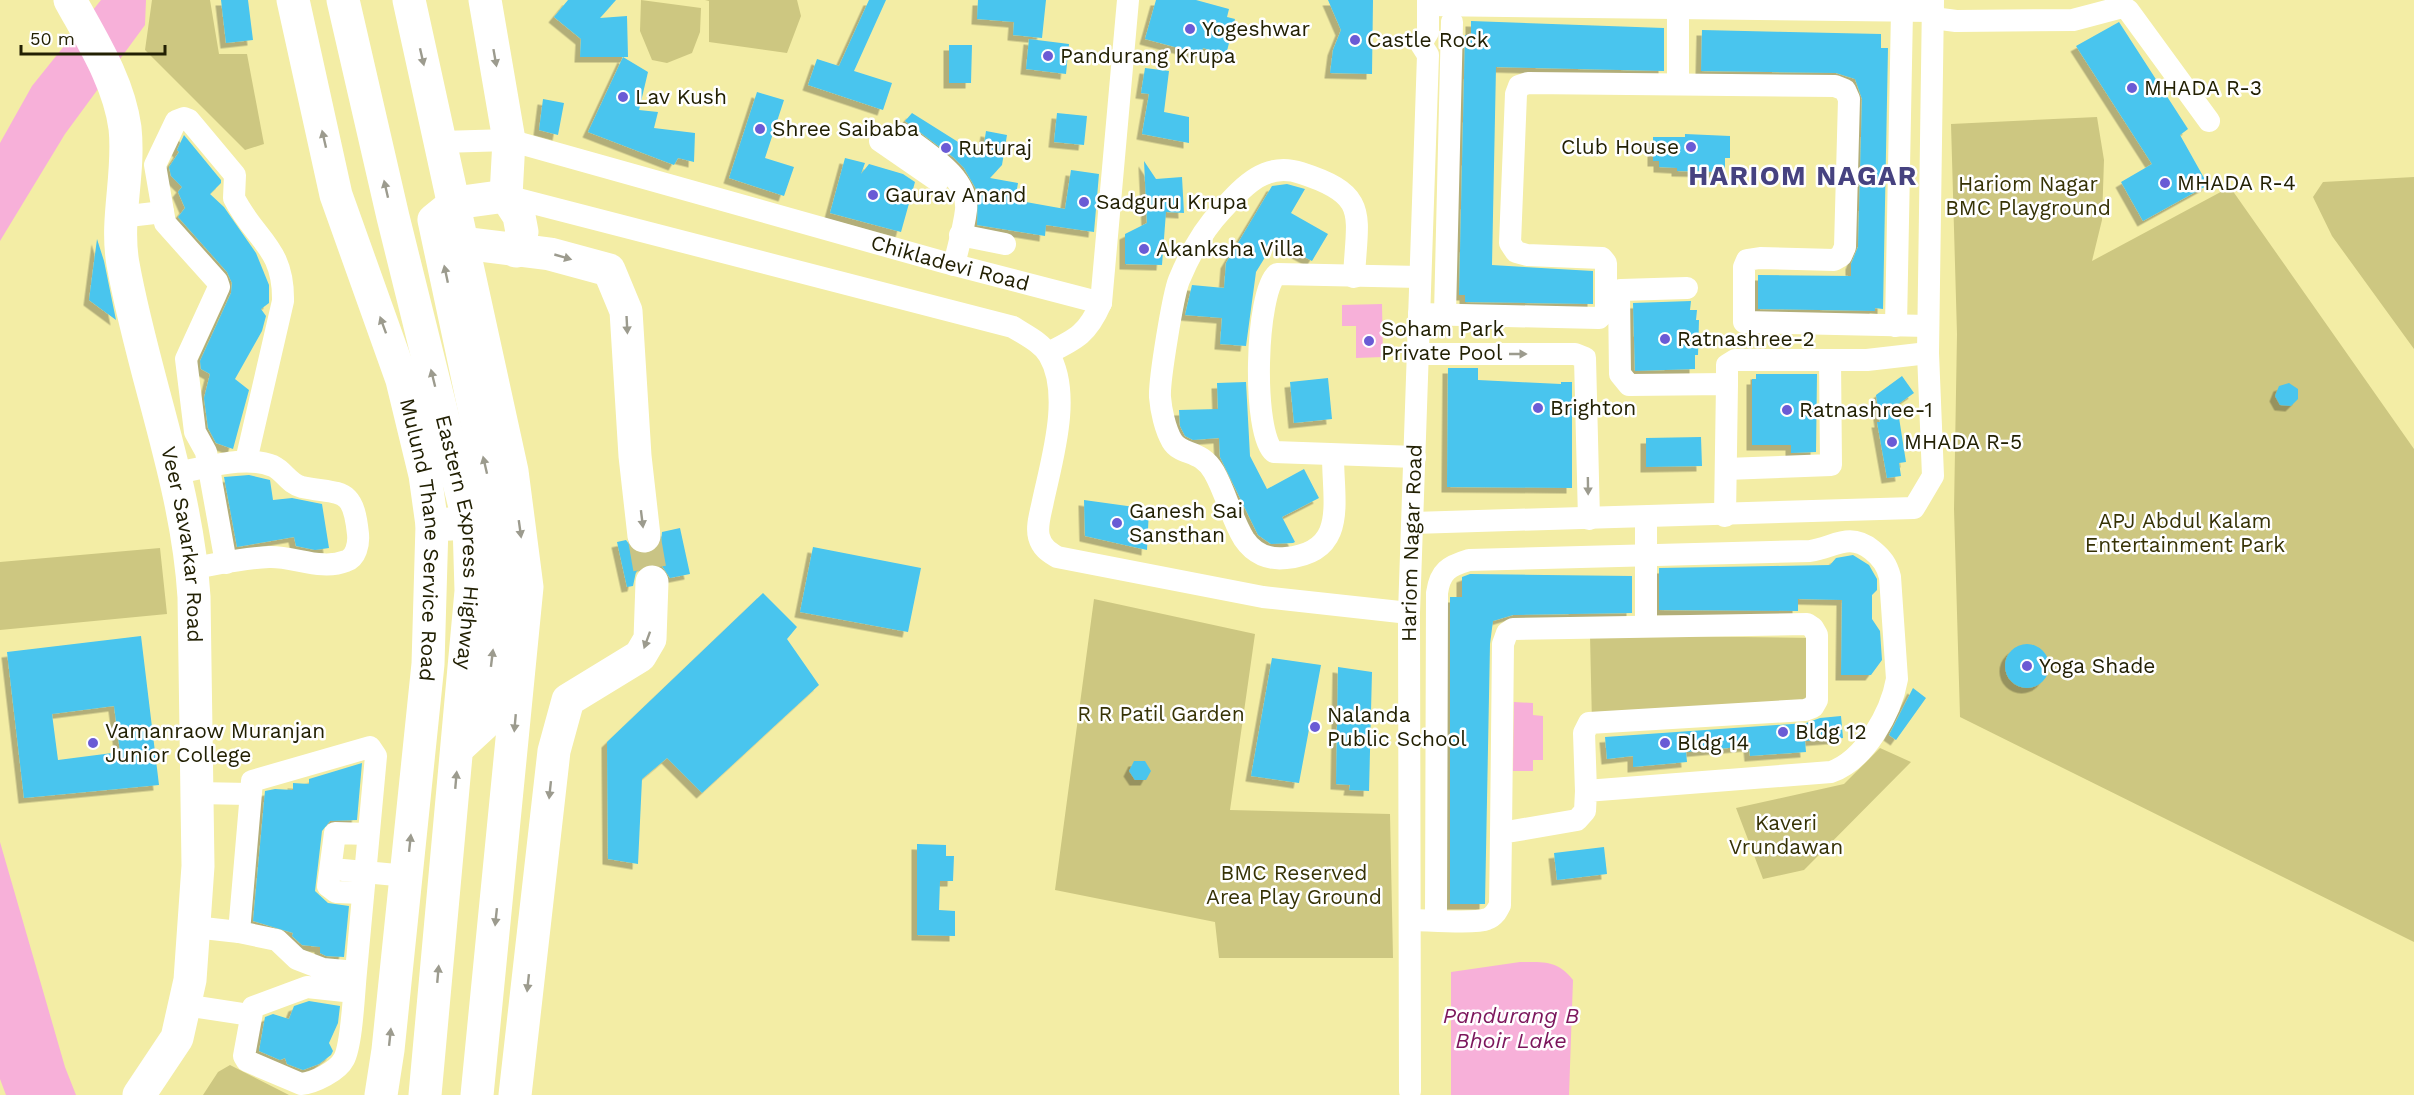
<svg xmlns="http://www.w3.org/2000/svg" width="2414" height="1095" font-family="'Work Sans',sans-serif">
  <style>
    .green { fill: #cdc781 }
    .water { fill: #f7b0d9 }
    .building { fill: #49c5ee; fill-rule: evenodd; filter: url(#shadow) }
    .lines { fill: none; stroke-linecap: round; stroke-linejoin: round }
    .secondary-tunnel { stroke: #c9c485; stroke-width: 33; stroke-dasharray: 33 16; stroke-linecap: butt }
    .street { stroke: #fff; stroke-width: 22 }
    .secondary { stroke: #fff; stroke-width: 33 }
    .highway { stroke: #fff; stroke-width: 33 }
    .oneway { fill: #9c9b8e }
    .poi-dot { fill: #6a5bd5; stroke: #fff; stroke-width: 2 }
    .labels { text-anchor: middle; stroke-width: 5; stroke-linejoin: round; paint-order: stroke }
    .poi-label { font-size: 21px; fill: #222003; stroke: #fff; text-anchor: start }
    .park-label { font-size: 21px; fill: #363205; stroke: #fff }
    .street-label { font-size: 21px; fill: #222003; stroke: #fff }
    .water-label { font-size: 22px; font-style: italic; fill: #7c165c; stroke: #fff }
    .district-label { font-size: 27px; font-weight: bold; letter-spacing: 1.5px; fill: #464280; stroke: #fff }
  </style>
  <defs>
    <filter id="shadow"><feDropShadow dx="-5.5" dy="5.5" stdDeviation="0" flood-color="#0004"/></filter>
  </defs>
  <rect width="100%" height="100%" fill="#f3eda5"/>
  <path class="green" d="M152,0H210L219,54H247L264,144L245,150L145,50Z
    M641,0L701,8L700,32L692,53L667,63L652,60L640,31Z
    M705,0H797L801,16L787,53L709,42V1Z
    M2097,117L2104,160L2102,220L2092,261L2230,187L2414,449V942L1960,717L1954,509L1957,334L1951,124Z
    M2414,177V349L2332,236L2313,197L2323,182Z
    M160,548L167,614L0,630V562Z
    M1094,599L1255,634L1230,810L1390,814L1393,958H1219L1215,922L1055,890Z
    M1590,635L1814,638L1813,704L1592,724Z
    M1880,748L1911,762L1804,870L1763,879L1736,808L1844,784Z
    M230,1065L289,1095H203L218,1072Z"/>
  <path class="water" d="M101,0H146L145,25L65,134L0,241V143L32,86Z
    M1382,304L1383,357L1356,358V326H1342V305Z
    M1514,702L1533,703V715L1543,716V760H1533V771H1513Z
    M0,842L65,1067L76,1095H6L0,1079Z
    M1520,962C1543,962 1558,960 1573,980L1569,1095H1451V972Z"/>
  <path class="building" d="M221,0H248L253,40L226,43Z
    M568,0H616L600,18L627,16L628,57H623L648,72L639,110L658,112L654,128L695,133L694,162L678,158L674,165L588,132L623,57H580L581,39L554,17Z
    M869,0H886L854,71L892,83L883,110L808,85L817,59L839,66Z
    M978,0H1046L1042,38L1013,35L1014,22L977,19Z
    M1156,0H1196L1229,9L1227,17L1235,19L1226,55L1203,48L1201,54L1145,39Z
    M1328,0H1373L1372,74L1330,73L1333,50L1341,30Z
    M1471,21L1664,28V71L1496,67L1492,265L1593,271V304L1465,302V295H1459L1465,35H1471Z
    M2119,22L2188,129L2180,135L2208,185L2143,221L2121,182L2152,164L2076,46Z
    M1702,30L1881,34V48H1888L1883,309L1875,308V311L1758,309V275L1851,276V264L1858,247L1862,99L1855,79L1836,73L1701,71Z
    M1029,39L1069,44L1066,74L1026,69Z
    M949,45H972L971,83H949Z
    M1145,68L1169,71L1164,112L1189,117V143L1142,134L1149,94L1141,93Z
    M757,92L784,100L765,158L794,167L784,196L729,178Z
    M543,99L564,103L558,135L539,130Z
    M912,113L982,157L986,131L1007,135L1002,165L990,178L1018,183L1015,200L1065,209L1071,170L1099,174L1094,232L1046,225L1045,236L977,225L978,194L985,196L976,189L964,168L953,157L905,121Z
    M1057,113L1087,116L1084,145L1054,142Z
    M1685,134L1730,136V158H1725V172L1677,171V168L1659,167V161H1653V137H1685Z
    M184,135L221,180V183L210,194L224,207L256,253L269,285V303L261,309L266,316L262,331L235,379L249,390L233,449L216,443L208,428L204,398L210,374L201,369L200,361L231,293L232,283L227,272L178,217L185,208L178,192L182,187L171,176L169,167L179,152L177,150Z
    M845,158L865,163L861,174L869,164L903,174L915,182L901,232L830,213Z
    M1144,161L1156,179L1182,177L1184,213L1166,212L1162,265L1125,264V234L1147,223Z
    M1287,184L1305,189L1291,213L1328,234L1312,261L1275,241L1256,272L1246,346L1220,344L1222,318L1185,315L1192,285L1224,288L1226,263L1272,186Z
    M97,239L104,261L116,320L89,300Z
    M1691,301L1690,310H1697L1696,320H1699L1698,355H1695V369L1635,371L1633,303Z
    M1448,368H1478V380L1561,384V382H1572V488L1447,487Z
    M1756,374H1817L1816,452L1791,453V445H1752V379H1756Z
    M1902,376L1914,393L1897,405L1906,462L1899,463L1901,476L1887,478L1877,422H1880L1876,395Z
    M1328,378L1332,419L1294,423L1290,382Z
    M1246,382L1250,456L1267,489L1304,469L1319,498L1282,517L1295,542L1293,543L1271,544L1258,535L1220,457L1219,438L1193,440L1185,436L1180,426L1179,410L1218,409L1217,383Z
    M2289,383L2298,389V399L2291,406L2280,405L2275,396L2279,386Z
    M1701,437L1702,466L1646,467V438Z
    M249,475L270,480L273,500L292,498L322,504L329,548L315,550L296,546L294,537L237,547L224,477Z
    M1084,500L1149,509L1147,550L1085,536Z
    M680,528L690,574L670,578L662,566L652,563L643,566L636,572L633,586L627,587L617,542L626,540L636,553L647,554L656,551L661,544L662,532Z
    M813,547L921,568L908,632L800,612Z
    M1853,555L1869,565L1877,579V590L1872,595V619L1880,631L1882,660L1871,675H1841L1842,600L1798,599V611L1659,610V568L1830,565L1836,558Z
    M1470,574L1632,576V613L1513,615L1493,621L1490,644L1485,904H1450V597H1462V577Z
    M763,593L797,627L787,639L819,685L702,793L667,758L642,779L638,864L608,859L607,742Z
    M141,636L159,785L24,798L7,652ZM114,706L120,752L58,760L52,714Z
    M2005 666a22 22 0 1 1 44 0a22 22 0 1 1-44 0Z
    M1272,658L1321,665L1299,783L1251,776Z
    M1338,667L1372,672L1369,791L1349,790L1350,785L1336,784Z
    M1913,688L1926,698L1896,740L1889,735Z
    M1841,716L1843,738L1805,741L1806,752L1750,756L1749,746L1686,752L1687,762L1633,767V756L1607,759L1605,737L1806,723L1820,718Z
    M1134,761H1145L1151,771L1146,780H1135L1129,771Z
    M362,763L357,820L330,821L322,831L315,891L328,903L349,906L344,957L326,956L320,953V947L302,945L292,936L293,933L253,921L265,791L275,789L293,790V783L309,784V779Z
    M917,844L946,845V856H954L953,881H940L939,910L955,911V936L917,935Z
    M1604,847L1607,874L1557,880L1554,853Z
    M309,1001L340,1006L338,1023L329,1043L333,1051L331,1055L319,1064L303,1070L287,1064L285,1058L280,1060L259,1051L265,1017L273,1014L289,1019L294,1006Z"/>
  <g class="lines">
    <path class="secondary-tunnel" d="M644,536L652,582"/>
    <g class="street">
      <path d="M1428,5L1933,11"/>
      <path d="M1678,8V84"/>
      <path d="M1933,18L1956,21L2073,20L2122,7L2128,10L2209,121"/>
      <path d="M902,134C924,152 969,176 966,210C964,228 958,247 954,265"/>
      <path d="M880,141L938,181"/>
      <path id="s1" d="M441,142L509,140L943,262L1101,303"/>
      <path d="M506,196L1013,327C1025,335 1041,342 1049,355C1072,394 1052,459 1043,501C1041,512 1036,526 1039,537C1042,548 1049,552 1057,557L1263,597L1409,613"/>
      <path d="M120,217L163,212"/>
      <path d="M960,235L1005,244"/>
      <path d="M1687,288L1621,290L1619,293L1620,374L1629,385L1727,384L1725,516"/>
      <path d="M1419,314L1599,318L1606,311V263L1602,258L1527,255L1516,252L1510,243L1516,94L1519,86L1528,83L1835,86L1845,90L1849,99L1845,247L1841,256L1834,260L1760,258L1747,260L1744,267V322L1928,326"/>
      <path d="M1445,314L1452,22"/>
      <path d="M1896,326L1902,11"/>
      <path d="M1048,353C1077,339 1088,333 1101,303L1128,0"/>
      <path d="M1418,354H1575L1585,358L1589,519"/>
      <path d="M1727,384V365L1735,360H1867L1928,353"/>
      <path d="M1333,456C1333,503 1348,552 1286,558C1269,560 1254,554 1244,539C1231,518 1226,493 1214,472C1201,449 1181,456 1172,441C1165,429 1161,410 1160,397C1159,381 1173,295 1179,280C1189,256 1203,230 1221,211C1243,187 1265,161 1301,173C1370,195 1357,214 1354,277"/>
      <path d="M1415,457L1274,452C1252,434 1255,293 1277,274L1420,277"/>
      <path d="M1726,469L1831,465L1830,360"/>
      <path d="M174,473C203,469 244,454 273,466C284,471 289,484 302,487C342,495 353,486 358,534C359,544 356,558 346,561C321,571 294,556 269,557C244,558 218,564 193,568"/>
      <path d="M1646,518V626"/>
      <path d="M1413,523L1914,508L1933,476L1928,353L1933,0"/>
      <path d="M226,563L206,452L195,432L186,359L219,287L217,281L165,223L155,165L176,121L184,118L189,120L235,175L234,198C255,240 284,247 283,301L246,461"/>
      <path d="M197,793L249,794"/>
      <path d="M1501,833L1503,644L1507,633L1513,629L1807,624L1813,628L1817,635V700L1813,707L1805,710L1589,723L1584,733L1586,791"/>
      <path d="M343,870L407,876"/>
      <path d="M363,893L336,892L328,886L335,833L368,834"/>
      <path d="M1410,920C1426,920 1475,924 1487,919C1494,917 1497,911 1500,905L1501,833L1577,820L1585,811L1586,791L1831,772C1865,760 1891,713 1897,679L1890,577C1887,565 1882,558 1872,550C1849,532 1835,547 1810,551L1469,560C1449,566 1440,571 1437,593L1436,920"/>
      <path d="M194,927L239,932"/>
      <path d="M354,992L307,987L253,1007L244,1056L247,1061L301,1084C314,1083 338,1071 344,1059C352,1044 354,991 356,972L376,756L370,747L252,781L239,932L277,940L297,959L323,969L356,972"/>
      <path d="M185,1005L250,1015"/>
      <path id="s2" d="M1410,1091L1409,613L1428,55L1421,44L1428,32V0"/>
    </g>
    <g class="secondary">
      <path id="s3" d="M70,0C92,40 119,82 125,128C130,174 115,219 123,264C143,376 187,483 194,597L198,866L190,980L177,1038L139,1095"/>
      <path id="s4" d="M293,0L336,195L402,380L425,475L432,525L428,664L388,1050L381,1095"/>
      <path d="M485,0L509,140L506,196L519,216L522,232L516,251"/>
      <path d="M463,243L550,254L609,270L626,311L635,456L644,536"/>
      <path d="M459,747L485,723L498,593L497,515L434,220L455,203L506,196"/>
      <path d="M515,1095L554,751L568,700L640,656L650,639L652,582"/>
    </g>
    <g class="highway">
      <path id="s5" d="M343,0L393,217L469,523L471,591L425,1095"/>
      <path d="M409,0L512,471L527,587L477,1095"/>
      <path d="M432,525L469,523"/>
    </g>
  </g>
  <defs><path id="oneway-solid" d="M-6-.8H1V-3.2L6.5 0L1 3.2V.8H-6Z" transform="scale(1.5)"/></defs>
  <g class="oneway">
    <use href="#oneway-solid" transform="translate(422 57) rotate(77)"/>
    <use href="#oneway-solid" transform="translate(495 58) rotate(80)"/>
    <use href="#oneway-solid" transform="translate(324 139) rotate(-103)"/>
    <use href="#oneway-solid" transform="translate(386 189) rotate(-103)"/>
    <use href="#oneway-solid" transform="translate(563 257) rotate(16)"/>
    <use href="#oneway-solid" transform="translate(446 274) rotate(-102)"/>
    <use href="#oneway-solid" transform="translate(383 325) rotate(-110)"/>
    <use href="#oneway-solid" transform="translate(627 325) rotate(87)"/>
    <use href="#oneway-solid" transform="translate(1518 354)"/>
    <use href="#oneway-solid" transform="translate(433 378) rotate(-104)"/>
    <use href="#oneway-solid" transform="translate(485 465) rotate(-103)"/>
    <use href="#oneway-solid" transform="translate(1588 486) rotate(89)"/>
    <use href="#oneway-solid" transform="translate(642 519) rotate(83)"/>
    <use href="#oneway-solid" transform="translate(520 529) rotate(82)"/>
    <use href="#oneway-solid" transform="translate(647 640) rotate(110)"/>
    <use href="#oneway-solid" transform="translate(492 658) rotate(-83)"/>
    <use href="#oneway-solid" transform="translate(515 723) rotate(95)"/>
    <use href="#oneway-solid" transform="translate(456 780) rotate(-85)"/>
    <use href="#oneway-solid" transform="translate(550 790) rotate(96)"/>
    <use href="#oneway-solid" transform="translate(410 843) rotate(-84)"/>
    <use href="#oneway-solid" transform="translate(496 917) rotate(96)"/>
    <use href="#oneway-solid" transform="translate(438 974) rotate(-85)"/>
    <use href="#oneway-solid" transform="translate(528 983) rotate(96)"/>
    <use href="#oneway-solid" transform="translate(390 1037) rotate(-84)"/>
  </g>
  <g class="poi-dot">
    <circle cx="1190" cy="29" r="6"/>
    <circle cx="1355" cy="40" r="6"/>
    <circle cx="1048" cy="56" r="6"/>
    <circle cx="2132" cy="88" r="6"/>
    <circle cx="623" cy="97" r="6"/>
    <circle cx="760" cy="129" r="6"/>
    <circle cx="1691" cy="147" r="6"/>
    <circle cx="946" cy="148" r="6"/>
    <circle cx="2165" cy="183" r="6"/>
    <circle cx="873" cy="195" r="6"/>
    <circle cx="1084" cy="202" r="6"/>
    <circle cx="1144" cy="249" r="6"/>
    <circle cx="1665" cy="339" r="6"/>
    <circle cx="1369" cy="341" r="6"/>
    <circle cx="1538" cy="408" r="6"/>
    <circle cx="1787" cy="410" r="6"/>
    <circle cx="1892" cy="442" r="6"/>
    <circle cx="1117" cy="523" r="6"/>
    <circle cx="2027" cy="666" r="6"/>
    <circle cx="1315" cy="727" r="6"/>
    <circle cx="1783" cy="732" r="6"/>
    <circle cx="93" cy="743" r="6"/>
    <circle cx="1665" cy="743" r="6"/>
  </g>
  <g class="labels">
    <g class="poi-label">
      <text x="1202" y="36">Yogeshwar</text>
      <text x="1367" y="47">Castle Rock</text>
      <text x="1060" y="63">Pandurang Krupa</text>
      <text x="2144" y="95">MHADA R-3</text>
      <text x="635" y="104">Lav Kush</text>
      <text x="772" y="136">Shree Saibaba</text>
      <text x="1679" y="154" text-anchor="end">Club House</text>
      <text x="958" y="155">Ruturaj</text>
      <text x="2177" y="190">MHADA R-4</text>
      <text x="885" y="202">Gaurav Anand</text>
      <text x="1096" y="209">Sadguru Krupa</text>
      <text x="1156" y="256">Akanksha Villa</text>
      <text x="1381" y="336">Soham Park<tspan x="1381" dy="24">Private Pool</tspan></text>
      <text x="1677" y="346">Ratnashree-2</text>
      <text x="1550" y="415">Brighton</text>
      <text x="1799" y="417">Ratnashree-1</text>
      <text x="1904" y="449">MHADA R-5</text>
      <text x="1129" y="518">Ganesh Sai<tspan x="1129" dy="24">Sansthan</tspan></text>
      <text x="2039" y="673">Yoga Shade</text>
      <text x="1327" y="722">Nalanda<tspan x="1327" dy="24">Public School</tspan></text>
      <text x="105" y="738">Vamanraow Muranjan<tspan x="105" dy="24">Junior College</tspan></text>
      <text x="1795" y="739">Bldg 12</text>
      <text x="1677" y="750">Bldg 14</text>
    </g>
    <g class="park-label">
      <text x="2028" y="191">Hariom Nagar<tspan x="2028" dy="24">BMC Playground</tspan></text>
      <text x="2185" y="528">APJ Abdul Kalam<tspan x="2185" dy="24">Entertainment Park</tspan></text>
      <text x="1161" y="721">R R Patil Garden</text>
      <text x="1786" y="830">Kaveri<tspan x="1786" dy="24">Vrundawan</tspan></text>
      <text x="1294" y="880">BMC Reserved<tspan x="1294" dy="24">Area Play Ground</tspan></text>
    </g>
    <g class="street-label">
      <text dy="7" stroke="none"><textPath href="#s1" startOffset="526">Chikladevi Road</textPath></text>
      <text dy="7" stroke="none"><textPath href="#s4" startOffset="558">Mulund Thane Service Road</textPath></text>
      <text dy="7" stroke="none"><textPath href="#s5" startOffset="556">Eastern Express Highway</textPath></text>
      <text dy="7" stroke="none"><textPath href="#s2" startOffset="548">Hariom Nagar Road</textPath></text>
      <text dy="7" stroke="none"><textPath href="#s3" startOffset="564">Veer Savarkar Road</textPath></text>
    </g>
    <g class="water-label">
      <text x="1511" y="1023">Pandurang B<tspan x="1511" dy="25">Bhoir Lake</tspan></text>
    </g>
    <g class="district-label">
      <text x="1803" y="185">HARIOM NAGAR</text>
    </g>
  </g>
  <path d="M21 45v9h144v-9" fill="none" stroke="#222003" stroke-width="3"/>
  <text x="30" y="45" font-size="18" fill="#222003" stroke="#ffffff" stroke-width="4.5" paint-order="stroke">50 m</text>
</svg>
